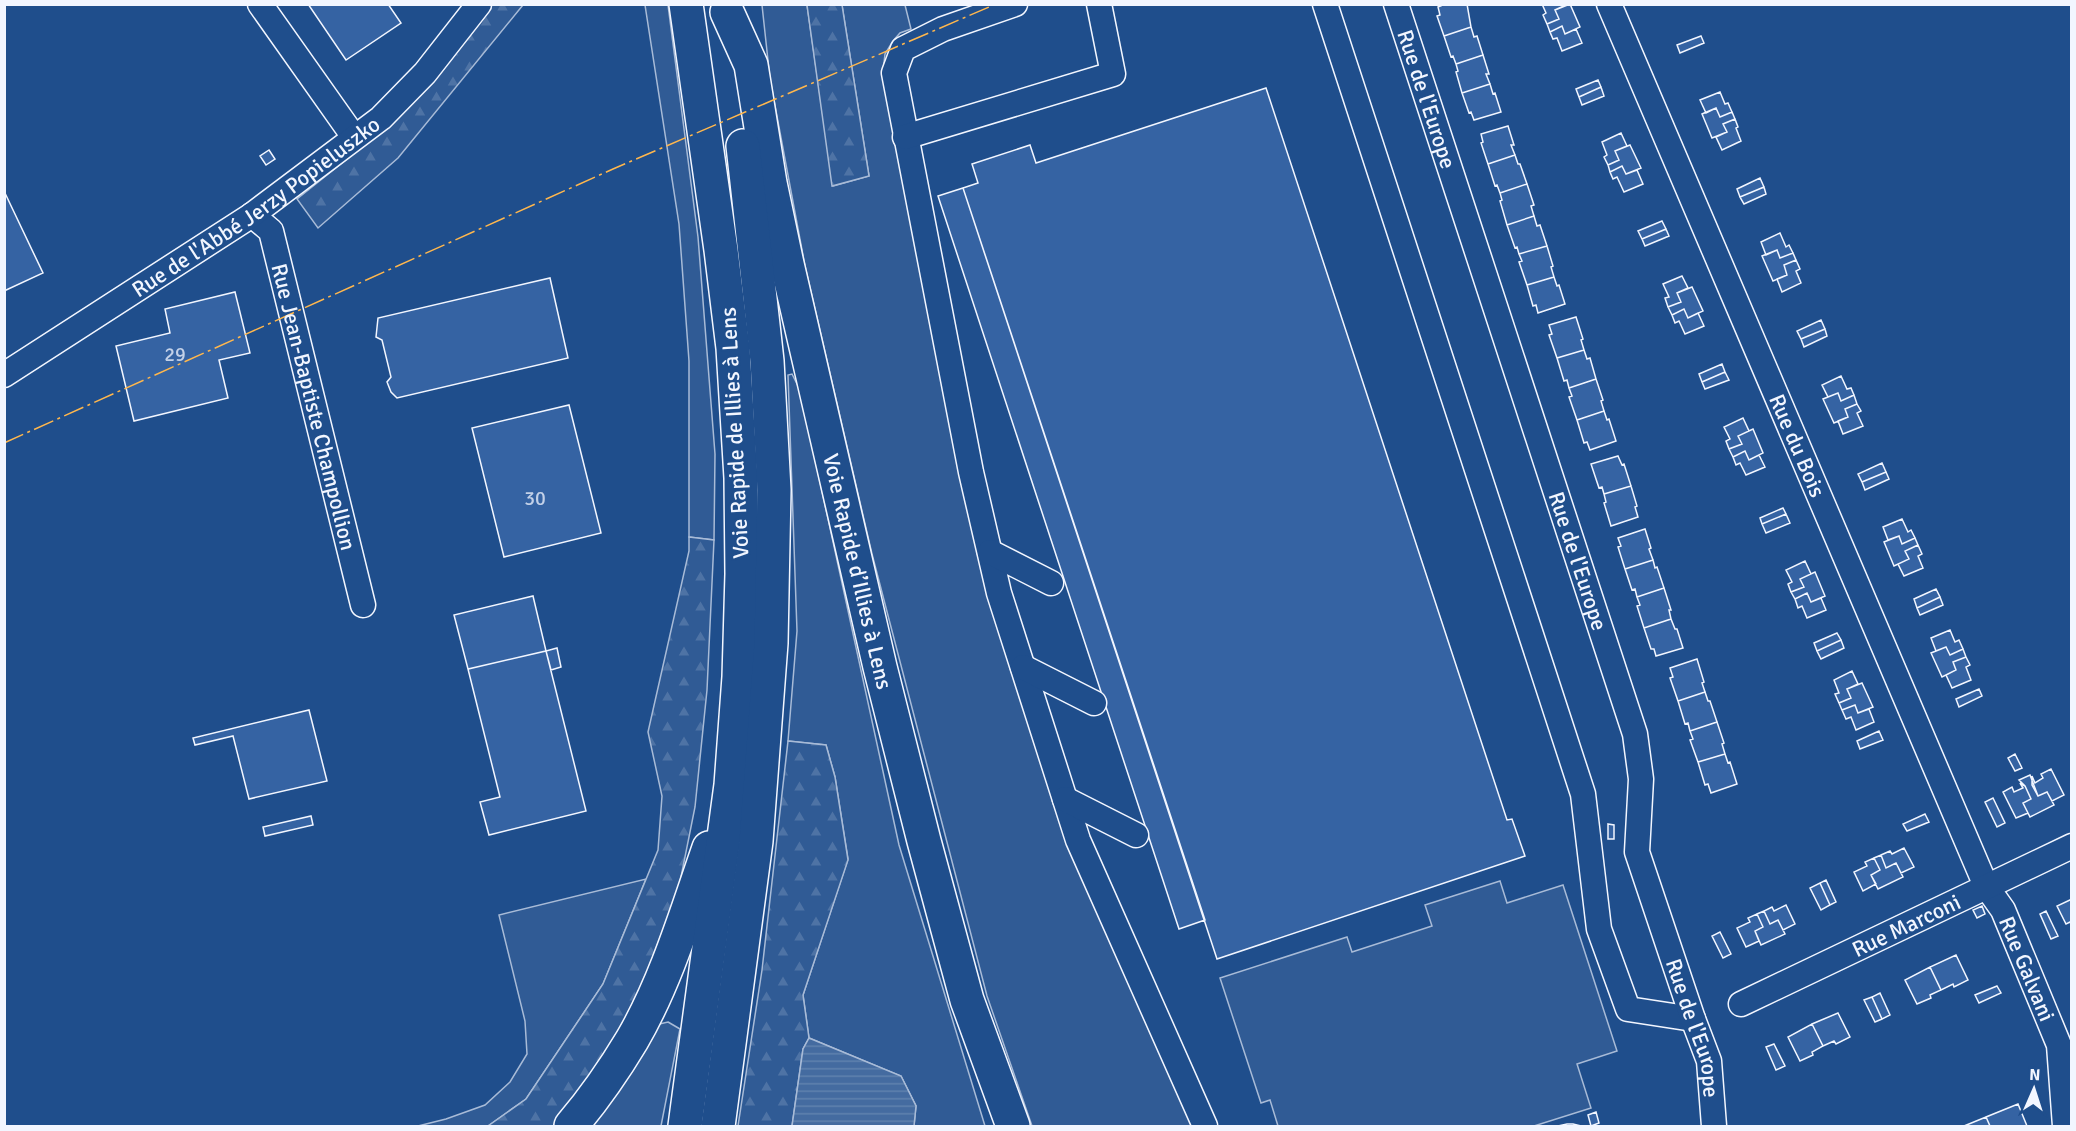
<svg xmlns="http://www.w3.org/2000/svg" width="2076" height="1131" font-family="Signika,sans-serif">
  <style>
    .built { fill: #305b95; stroke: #a8bbd7; stroke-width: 1.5 }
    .forest { fill: url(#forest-firs); stroke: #a8bbd7; stroke-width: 1.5 }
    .water { fill: url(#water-rules); stroke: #a8bbd7; stroke-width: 1.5 }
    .building { fill: #3563a3; stroke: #f2f6ff; stroke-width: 1.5 }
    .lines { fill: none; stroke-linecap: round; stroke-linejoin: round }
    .minor-casing { stroke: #f2f6ff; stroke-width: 27 }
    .highway-casing { stroke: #f2f6ff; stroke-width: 36 }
    .minor { stroke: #1f4e8c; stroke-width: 24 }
    .highway { stroke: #1f4e8c; stroke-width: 33 }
    .power { stroke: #ffb74d; stroke-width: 1.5; stroke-dasharray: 21 4.5 3 4.5; stroke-linecap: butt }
    .labels { text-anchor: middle; stroke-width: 4.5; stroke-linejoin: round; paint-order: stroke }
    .number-label { font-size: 20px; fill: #c3d1e8 }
    .street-label { font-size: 22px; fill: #f2f6ff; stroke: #1f4e8c }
  </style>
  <defs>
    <pattern id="forest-firs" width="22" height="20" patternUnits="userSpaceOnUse" patternTransform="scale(1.5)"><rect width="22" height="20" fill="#305b95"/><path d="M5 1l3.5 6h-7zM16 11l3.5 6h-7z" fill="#4e73a5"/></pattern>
    <pattern id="water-rules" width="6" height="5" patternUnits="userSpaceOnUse" patternTransform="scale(1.5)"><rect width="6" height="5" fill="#446ba0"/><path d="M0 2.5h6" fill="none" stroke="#5f81ae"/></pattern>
  </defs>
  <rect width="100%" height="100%" fill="#1f4e8c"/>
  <path class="built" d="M645,5H668L698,237L715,454L714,540L689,537V361L679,224Z
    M762,5H807L833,186L869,176L842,5H905L911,29L900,33L893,41L885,54L883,72L978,552L1194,1126H1032L987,996L872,554L805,266L770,79Z
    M792,374L800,390L899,845L985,1126H914L916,1106L901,1076L809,1038L803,995L848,859L835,777L826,745L788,741L797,631L788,375Z
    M646,879L603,984L526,1099L488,1126H418L446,1119L485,1105L510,1082L527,1054L525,1021L499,915Z
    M1500,881L1507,903L1563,885L1617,1051L1577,1064L1591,1108L1534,1126H1278L1270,1100L1261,1103L1220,978L1347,937L1352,952L1432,926L1425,905Z
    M668,1022L680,1029L661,1126H582L651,1026Z"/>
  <path class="forest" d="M491,5H523L398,158L318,228L297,199L387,127L432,79Z
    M807,5H842L869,176L832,186Z
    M689,537L714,540L707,690L695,807L679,887L645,978L606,1057L553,1126H488L526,1099L603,984L658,850L662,796L648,732L689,551Z
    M788,741L826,745L835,777L848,860L803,995L809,1038L803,1049L792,1126H738L762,970Z"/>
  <path class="water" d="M809,1038L901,1076L916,1106L914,1126H792L803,1049Z"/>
  <path class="building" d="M308,4H388L401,23L346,60Z
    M1445,4H1467L1471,27L1444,36L1437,16L1440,15L1438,7Z
    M1542,4H1565L1566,5L1555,10L1559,19L1547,24L1543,15L1546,13Z
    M1570,4L1580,27L1565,34L1562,26L1550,32L1547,24L1559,19L1555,10Z
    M1562,26L1565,34L1576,29L1582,43L1562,51L1557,38L1553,39L1550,32Z
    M1471,27L1474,37L1477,36L1483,55L1456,64L1453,56L1451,57L1444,36Z
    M1701,36L1704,43L1680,53L1677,45Z
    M1483,55L1489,74H1486L1490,84L1462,93L1456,72L1458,71L1456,64Z
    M1598,80L1601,87L1579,97L1576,89Z
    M1490,84L1493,94L1495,93L1501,112L1474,120L1471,112L1469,113L1462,93Z
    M1601,87L1604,96L1582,105L1579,97Z
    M1266,88L1507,820L1512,819L1525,856L1217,959L963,188L978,183L972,164L1030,145L1036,163Z
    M1720,92L1725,104L1728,103L1732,112L1720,117L1716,108L1706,113L1700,100Z
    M1716,108L1720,117L1732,112L1735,119L1723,124L1727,132L1712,138L1702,114Z
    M1735,119L1738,127L1736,128L1741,141L1722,150L1716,137L1727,132L1723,124Z
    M1508,126L1514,145H1511L1515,155L1488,164L1481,143L1483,142L1481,134Z
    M1621,133L1627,146L1615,151L1619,160L1608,165L1604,157L1607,155L1602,142Z
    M1630,145L1641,168L1626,174L1622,166L1610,172L1608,165L1619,160L1615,151Z
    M269,150L275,159L266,165L260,156Z
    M1515,155L1518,164H1520L1527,184L1500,193L1497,185L1495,186L1488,164Z
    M1622,166L1626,174L1637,170L1643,184L1624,192L1617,177L1613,179L1610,172Z
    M1760,178L1764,187L1740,197L1737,189Z
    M1527,184L1534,205L1531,206L1534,216L1507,225L1500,201L1502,200L1500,193Z
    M1764,187L1766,194L1744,204L1740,197Z
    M963,188L1205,920L1179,929L938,196Z
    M4,191L43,273L4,291Z
    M1534,216L1537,226L1540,225L1547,246L1519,254L1517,247L1515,248L1507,225Z
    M1662,221L1666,229L1642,239L1638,231Z
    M1666,229L1669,236L1645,246L1642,239Z
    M1780,233L1786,247L1789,245L1793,253L1780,258L1777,250L1766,255L1761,242Z
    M1547,246L1553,266L1551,267L1554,277L1527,285L1519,262L1522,261L1519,254Z
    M1777,250L1780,258L1793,253L1796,260L1784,265L1787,275L1773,281L1762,256Z
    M1796,260L1800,269L1796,271L1801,283L1782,292L1777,279L1787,275L1784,265Z
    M1682,276L1688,288L1677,293L1681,302L1668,307L1665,298L1669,297L1663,284Z
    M1554,277L1557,286L1559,285L1565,304L1538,313L1536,305L1533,306L1527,285Z
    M550,278L568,358L397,398L391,392L387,382L391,377L382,340L376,337L378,318Z
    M1692,287L1703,311L1688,318L1684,309L1672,315L1668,307L1681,302L1677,293Z
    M235,292L250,353L219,360L228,398L134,421L116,346L170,333L165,309Z
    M1684,309L1688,318L1698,313L1704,326L1685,334L1679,321L1675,323L1672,315Z
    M1576,317L1583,339L1581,340L1584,350L1557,358L1549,335L1552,334L1549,325Z
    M1821,320L1825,329L1801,339L1797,331Z
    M1825,329L1827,336L1804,347L1801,339Z
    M1584,350L1587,359L1590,358L1596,379L1569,388L1567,380L1564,381L1557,358Z
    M1722,364L1725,372L1702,382L1699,374Z
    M1725,372L1729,380L1705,389L1702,382Z
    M1841,376L1847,389L1851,388L1854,395L1841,401L1838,393L1828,397L1822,385Z
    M1596,379L1603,400L1601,401L1604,411L1577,420L1569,397L1572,396L1569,388Z
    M1838,393L1841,401L1854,395L1857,404L1845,409L1848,417L1834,423L1823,399Z
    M1857,404L1861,411L1857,413L1863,426L1843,434L1838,421L1848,417L1845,409Z
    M569,405L601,533L504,557L472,428Z
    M1604,411L1607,420L1609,419L1616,441L1590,450L1587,442L1584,443L1577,420Z
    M1743,418L1749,431L1738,436L1742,444L1729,449L1726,441L1730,439L1724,427Z
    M1753,429L1763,453L1749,460L1745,451L1733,457L1729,449L1742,444L1738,436Z
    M1745,451L1749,460L1759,455L1765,467L1746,475L1740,463L1736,465L1733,457Z
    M1618,456L1622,465L1624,464L1631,486L1604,494L1602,487L1599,488L1591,464Z
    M1882,463L1886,472L1862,482L1858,474Z
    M1886,472L1889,479L1865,490L1862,482Z
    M1631,486L1637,506L1635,507L1638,517L1611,526L1604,503L1606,502L1604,494Z
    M1783,508L1786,514L1762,524L1760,518Z
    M1786,514L1790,523L1766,533L1762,524Z
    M1902,519L1908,532L1911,530L1915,538L1902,544L1899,536L1888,540L1883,527Z
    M1645,529L1651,548L1649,549L1653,560L1625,569L1618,547L1621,546L1618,538Z
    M1899,536L1902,544L1915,538L1918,545L1905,551L1909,559L1894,566L1884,542Z
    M1918,545L1922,554L1918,556L1923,568L1904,576L1898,564L1909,559L1905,551Z
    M1653,560L1655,568L1657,567L1664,588L1637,597L1635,589L1632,590L1625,569Z
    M1805,561L1811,574L1800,579L1804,587L1791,592L1788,584L1792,582L1786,570Z
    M1815,572L1825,596L1811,602L1807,593L1795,599L1791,592L1804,587L1800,579Z
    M1664,588L1671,610H1669L1671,619L1644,628L1637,606L1640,605L1637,597Z
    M1936,589L1940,597L1917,608L1914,599Z
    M1807,593L1811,602L1821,598L1826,610L1807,618L1802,606L1798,608L1795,599Z
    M533,596L546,651L468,669L454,615Z
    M1940,597L1943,605L1920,615L1917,608Z
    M1671,619L1675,629H1677L1683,648L1656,656L1654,649H1651L1644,628Z
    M1950,630L1955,642L1959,640L1963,649L1950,655L1946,647L1936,651L1931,638Z
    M1837,633L1841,640L1817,651L1814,643Z
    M1841,640L1844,648L1821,659L1817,651Z
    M1946,647L1950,655L1963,649L1966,657L1953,662L1956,670L1942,677L1931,653Z
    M557,648L561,667L551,670L546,651Z
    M546,651L586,811L489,835L480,802L500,797L468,669Z
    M1966,657L1970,665L1966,667L1971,680L1952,688L1946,675L1956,670L1953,662Z
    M1697,659L1704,682L1702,683L1705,692L1678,701L1670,678L1673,677L1670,668Z
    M1852,671L1858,684L1847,689L1851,698L1839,703L1835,694L1839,693L1834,680Z
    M1862,683L1873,707L1858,713L1855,705L1842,710L1839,703L1851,698L1847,689Z
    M1979,689L1982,696L1959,707L1956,699Z
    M1705,692L1708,701H1710L1717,722L1690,731L1688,723L1685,724L1678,701Z
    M1855,705L1858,713L1869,709L1874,722L1856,730L1851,717L1846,719L1842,710Z
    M309,710L327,781L249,799L233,736L195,745L193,738Z
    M1717,722L1724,743L1722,744L1725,754L1698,762L1690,740L1693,739L1690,731Z
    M1879,731L1883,740L1860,749L1857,741Z
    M1725,754L1728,763L1730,762L1737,784L1711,793L1708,784L1705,785L1698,762Z
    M2015,754L2022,768L2015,771L2008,758Z
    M2051,769L2064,795L2052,801L2047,792L2038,796L2032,785V776L2035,783L2043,778L2041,774Z
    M2030,775L2038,796L2047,792L2054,805L2030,817L2023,803L2031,799L2025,786L2019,780Z
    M2020,783L2025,786L2031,799L2023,803L2028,813L2016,818L2003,792L2012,787L2014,792L2023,788Z
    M1993,798L2005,823L1997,827L1985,802Z
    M1925,814L1929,822L1907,831L1903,824Z
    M311,816L313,825L265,836L263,827Z
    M1608,824L1614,825V839H1608Z
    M1904,848L1914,867L1901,873L1896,863L1886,868L1881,855L1890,851L1892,854Z
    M1881,855L1886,868L1896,863L1903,877L1878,889L1871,875L1880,870L1874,858Z
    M1874,858L1880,870L1871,875L1876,884L1863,891L1854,872L1867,866L1865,862Z
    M1826,880L1836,902L1830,905L1820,883Z
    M1820,883L1830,905L1821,910L1810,888Z
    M2072,899V925L2070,922L2066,924L2057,906Z
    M1786,905L1795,924L1783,930L1778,920L1770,924L1764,911L1772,907L1774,911Z
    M1982,906L1985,914L1977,918L1973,910Z
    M1764,911L1770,924L1778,920L1785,934L1761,945L1755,931L1763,927L1757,914Z
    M2046,911L2058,936L2051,939L2040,914Z
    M1757,914L1763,927L1755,931L1759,941L1746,947L1737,928L1750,922L1748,918Z
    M1720,932L1731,954L1723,958L1712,936Z
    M1956,955L1968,980L1954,987L1953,984L1941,990L1930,967Z
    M1930,967L1941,990L1930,995L1931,998L1917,1004L1905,980Z
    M1997,986L2001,993L1979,1003L1975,995Z
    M1880,993L1890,1015L1882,1019L1872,997Z
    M1872,997L1882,1019L1875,1022L1864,1000Z
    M1838,1013L1850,1037L1836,1044L1834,1041L1823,1046L1812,1024Z
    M1812,1024L1823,1046L1812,1052L1813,1055L1800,1061L1788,1037Z
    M1774,1044L1785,1066L1776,1070L1766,1047Z
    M2018,1104L2027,1126H1990L1986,1117Z
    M1596,1112L1599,1123L1591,1126L1588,1115Z
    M1986,1117L1990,1126H1964Z
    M1567,1124H1573L1581,1126H1558Z"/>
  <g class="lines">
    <defs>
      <g id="minor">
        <path d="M260,4L354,137"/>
        <path d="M1015,4L943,29L903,49L894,73L971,472L999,593L1078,840L1205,1126"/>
        <path d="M1325,4L1583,794L1599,929L1628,1009L1693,1019"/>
        <path id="s1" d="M1396,4L1635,734L1641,779L1637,852L1693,1019L1709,1061L1714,1126"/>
        <path id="s2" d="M1609,4L1986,886L2003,910L2059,1045L2065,1126"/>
        <path d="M905,137L1113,74L1099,4"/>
        <path id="s3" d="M252,215L271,231L363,605"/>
        <path id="s4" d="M4,375L252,215L381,118L425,73L479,4"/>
        <path d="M990,552L1051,583"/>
        <path d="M1023,667L1094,703"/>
        <path d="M1065,799L1136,835"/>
        <path id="s5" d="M1741,1004L2072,846"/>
      </g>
      <g id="highway">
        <path id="s6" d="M727,12L751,65L770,183L787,264L880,667L924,841L967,1000L1013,1126"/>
        <path d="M571,1126C593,1100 614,1070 632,1040C666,982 687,911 709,848"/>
        <path d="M685,1126L731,785L739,677L742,574L741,478L733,348L721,250L686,4"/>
        <path d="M718,1126L756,841L771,643L774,490L767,361L743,146"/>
      </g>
    </defs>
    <use href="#minor" class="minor-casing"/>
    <use href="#highway" class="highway-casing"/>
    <use href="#minor" class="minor"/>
    <use href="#highway" class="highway"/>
    <path class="power" d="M4,443L613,169L996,4"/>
  </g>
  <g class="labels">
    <g class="number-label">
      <text x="175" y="361">29</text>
      <text x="535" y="505">30</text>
    </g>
    <g class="street-label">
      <text dy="8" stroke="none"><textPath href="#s1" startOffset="100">Rue de l'Europe</textPath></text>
      <text dy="8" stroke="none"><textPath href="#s4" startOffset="303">Rue de l'Abbé Jerzy Popieluszko</textPath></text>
      <text dy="8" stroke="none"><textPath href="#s3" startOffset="206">Rue Jean-Baptiste Champollion</textPath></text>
      <text transform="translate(734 433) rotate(-93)" y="8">Voie Rapide de Illies à Lens</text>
      <text dy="8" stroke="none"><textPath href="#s2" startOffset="480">Rue du Bois</textPath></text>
      <text dy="8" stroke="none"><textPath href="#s1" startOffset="586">Rue de l'Europe</textPath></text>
      <text dy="8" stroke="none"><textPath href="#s6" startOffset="576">Voie Rapide d’Illies à Lens</textPath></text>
      <text dy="8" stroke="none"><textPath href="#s5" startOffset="183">Rue Marconi</textPath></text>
      <text dy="8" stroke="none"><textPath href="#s2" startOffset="1052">Rue Galvani</textPath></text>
      <text dy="8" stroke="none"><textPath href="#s1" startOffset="1072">Rue de l'Europe</textPath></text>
    </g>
  </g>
  <rect width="2076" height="1131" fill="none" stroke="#f2f6ff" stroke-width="12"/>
  <g transform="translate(2034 1089) rotate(3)" stroke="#1f4e8c" stroke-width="4.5" paint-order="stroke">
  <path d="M0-4.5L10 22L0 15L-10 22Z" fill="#f2f6ff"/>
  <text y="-9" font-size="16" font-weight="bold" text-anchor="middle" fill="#f2f6ff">N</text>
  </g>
</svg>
